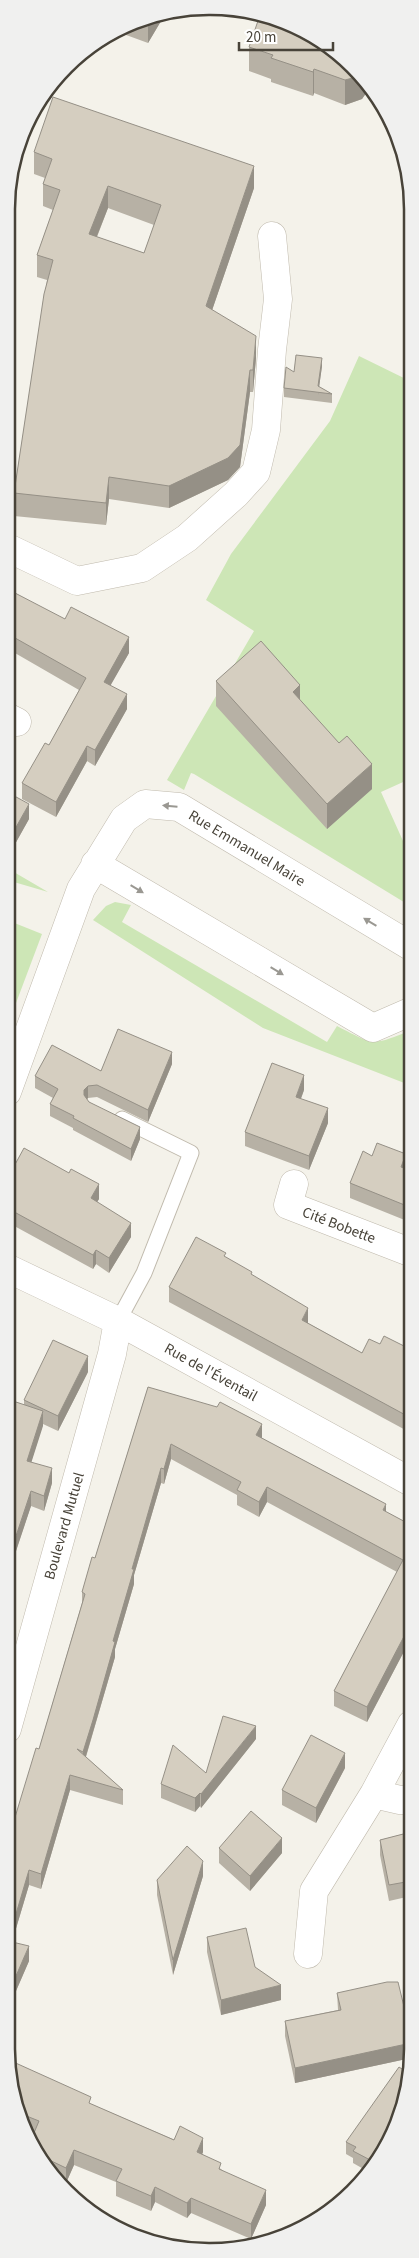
<svg xmlns="http://www.w3.org/2000/svg" width="419" height="2258" font-family="'Source Sans 3',sans-serif">
  <style>
    .green { fill: #cde6b6 }
    .lines { fill: none; stroke-linecap: round; stroke-linejoin: round }
    .service-casing { stroke: #c0baad; stroke-width: 17 }
    .minor-casing { stroke: #c0baad; stroke-width: 29 }
    .service { stroke: #fff; stroke-width: 15 }
    .minor { stroke: #fff; stroke-width: 28 }
    .wall { fill: #b7b1a5; fill-rule: evenodd }
    .shaded-wall { fill: #959086 }
    .building { fill: #d5cec0; stroke: #959086; fill-rule: evenodd }
    .oneway { fill: #9a9892 }
    .labels { text-anchor: middle; stroke-width: 5; stroke-linejoin: round; paint-order: stroke }
    .street-label { font-size: 15px; fill: #484339; stroke: #fff }
    .rim { fill: none; stroke: #484339; stroke-width: 2.5 }
  </style>
  <rect width="100%" height="100%" fill="#f4f2ea"/>
  <path class="green" d="M359,356L412,382V778L381,792L412,861V907L194,774L191,773L184,790L167,780L254,631L206,600L231,554L330,421Z
    M7,868L48,892L7,880Z
    M115,902L131,905L122,922L327,1042L337,1026C376,1046 371,1046 412,1030V1086L263,1028L93,920L106,906Z
    M7,920L42,934L7,1027Z"/>
  <g class="lines">
    <defs>
      <path id="service" d="M118,1321L144,1273L191,1153L122,1119"/>
      <path id="minor" d="M8,548L77,581L142,568L187,538L236,494L256,472L266,430L272,350L278,299L272,236
        M7,717L17,722
        M95,864L373,1028L412,1011
        M7,1092L81,889L124,819L145,804L179,807L412,947
        M294,1184L288,1205L412,1253
        M7,1268L118,1321L411,1482
        M7,1729L112,1354L118,1321
        M374,1794L400,1800H411
        M308,1954L314,1891L374,1794L411,1725"/>
    </defs>
    <use href="#service" class="service-casing"/>
    <use href="#minor" class="minor-casing"/>
    <use href="#service" class="service"/>
    <use href="#minor" class="minor"/>
  </g>
  <path class="wall" d="M170,12L167,18L164,16L148,43L118,32L157,13Z
    M249,47L353,66L369,89L362,99L345,105L314,93L313,96L271,82V79L249,71Z
    M34,152L254,188L212,310L256,358L253,392H250L240,467L228,480L169,508L109,499L106,525L14,516V493L47,280L37,277V255L53,210L43,206V184L45,178L34,174ZM108,208L154,225L144,253L97,237Z
    M322,366L319,387L332,394V403L284,397V388L294,372Z
    M8,607L65,619L129,653L110,685L127,709L95,766L87,761L56,817L22,799V783L49,745L79,690L8,649Z
    M216,681L300,700L372,789L327,829L216,706Z
    M7,792L29,819L10,853L7,851Z
    M172,1064L148,1122L97,1097L88,1098L87,1100L89,1102L140,1139L131,1161L73,1130V1128L50,1116V1104L53,1098L35,1088V1076Z
    M304,1090L301,1099L328,1123L309,1170L245,1146V1132Z
    M372,1156L412,1171V1223L350,1198V1183Z
    M7,1167L12,1170L99,1199L97,1202L131,1237L109,1273L96,1264L93,1269L7,1222Z
    M226,1257L252,1275L308,1323L362,1353L380,1344L412,1350L411,1433L169,1302V1287Z
    M88,1372L58,1431L43,1424L31,1462L52,1483L44,1511L31,1506L7,1578L11,1594L7,1610V1399L24,1405V1400Z
    M148,1387L262,1438L386,1512L411,1525V1638L367,1722L334,1706V1691L397,1572L267,1502L259,1517L237,1505V1495L171,1459L164,1484L161,1483L134,1575V1584L115,1649V1657L86,1757L123,1790V1805L70,1790L41,1889L29,1885L12,1942L29,1961L6,2014V1847L39,1749L82,1603V1592L95,1558Z
    M256,1739L201,1808L200,1806L195,1812L161,1798V1784L206,1773Z
    M345,1768L316,1823L282,1805V1790Z
    M411,1832V1896L389,1901L380,1855V1840Z
    M219,1848L282,1853L250,1891L219,1863Z
    M203,1876L173,1975L157,1895V1880Z
    M207,1937L281,2000L221,2015L207,1952Z
    M337,1993L407,2019L411,2012V2058L295,2083L285,2036V2021L338,2010Z
    M9,2060L91,2104L203,2152L202,2154L266,2205L251,2239L191,2213L187,2218L155,2202L151,2211L116,2196V2182L74,2165L66,2183L57,2179L31,2140L33,2134L24,2130L22,2126Z
    M392,2139L367,2171L353,2163V2158L346,2154V2142Z"/>
  <path class="shaded-wall" d="M170,12L167,18V13Z
    M157,13H164V16L148,43V17Z
    M314,69V93L313,96V72Z
    M360,76L369,89L362,99L345,105V80Z
    M254,166V188L206,328V306Z
    M108,186V208L89,256V234Z
    M256,336V358L253,392V370Z
    M322,358V366L318,395V386Z
    M250,370V392L240,467L228,480L169,508V486Z
    M109,477V499L106,525V503Z
    M129,637V653L104,697V682Z
    M300,685V710L293,692Z
    M127,694V709L95,766V750Z
    M87,746V761L56,817V802Z
    M372,764V789L327,829V804Z
    M29,804V819L10,853V838Z
    M172,1052V1064L148,1122V1110Z
    M304,1075V1090L296,1111V1097Z
    M88,1086V1098L84,1102V1090Z
    M328,1108V1123L309,1170V1156Z
    M140,1127V1139L131,1161V1149Z
    M406,1154V1169L401,1167Z
    M99,1184V1199L91,1212V1198Z
    M131,1223V1237L109,1273V1258Z
    M96,1250V1264L93,1269V1255Z
    M308,1308V1323L302,1335V1320Z
    M88,1356V1372L58,1431V1416Z
    M43,1411V1426L27,1476V1461Z
    M262,1424V1439L256,1435Z
    M171,1444V1459L164,1484V1469Z
    M52,1468V1483L44,1511V1496Z
    M161,1468V1483L134,1575V1584L115,1649V1657L83,1766V1752L132,1569Z
    M267,1487V1502L259,1517V1502Z
    M31,1491V1506L7,1578V1563Z
    M386,1504V1519L383,1510Z
    M11,1579V1594L7,1610V1595Z
    M411,1623V1638L367,1722V1707Z
    M256,1726V1739L201,1808V1794Z
    M345,1753V1768L316,1823V1808Z
    M70,1775V1790L41,1889V1874Z
    M200,1793V1806L195,1812V1798Z
    M282,1838V1853L250,1891V1876Z
    M203,1861V1876L173,1975V1960Z
    M29,1870V1885L8,1955V1941Z
    M29,1946V1961L6,2014V1999Z
    M281,1985V2000L221,2015V2000Z
    M411,2043V2058L295,2083V2068Z
    M203,2138V2152L197,2167V2152Z
    M74,2150V2165L66,2183V2168Z
    M155,2187V2202L151,2211V2196Z
    M266,2190V2205L251,2239V2224Z
    M191,2198V2213L187,2218V2203Z"/>
  <path class="building" d="M260,15L299,27L353,66L360,76L345,80L314,69L313,72L271,58L273,55L249,47Z
    M53,97L254,166L206,306L256,336L253,370H250L240,445L228,458L169,486L109,477L106,503L14,493L44,294L53,260L37,255L60,190L43,184L52,159L34,152ZM108,186L161,205L144,253L89,234Z
    M296,355L322,358L318,386L332,394L284,388L286,367L294,372Z
    M15,593L65,619L71,607L129,637L104,682L127,694L95,750L87,746L56,802L22,783L45,743L49,745L86,678L8,634V607Z
    M261,641L300,685L293,692L339,743L347,736L372,764L327,804L216,681Z
    M7,792L29,804L10,838L7,836Z
    M118,1029L172,1052L148,1110L97,1085L88,1086L84,1090V1095L89,1102L140,1127L131,1149L73,1118L74,1116L50,1104L58,1089L35,1076L52,1045L101,1071Z
    M272,1063L304,1075L296,1097L328,1108L309,1156L245,1132Z
    M377,1143L406,1154L401,1167L412,1171V1208L350,1183L363,1151L372,1156Z
    M24,1148L69,1173L71,1169L99,1184L91,1198L131,1223L109,1258L96,1250L93,1255L7,1208V1167L12,1170Z
    M196,1237L226,1253L224,1256L252,1272L251,1274L308,1308L302,1320L362,1353L369,1339L380,1344L384,1336L412,1350L411,1418L169,1287Z
    M53,1340L88,1356L58,1416L24,1400Z
    M148,1387L217,1407L220,1402L262,1424L256,1435L386,1504L383,1510L411,1525V1623L367,1707L334,1691L403,1560L267,1487L259,1502L237,1490L241,1482L171,1444L164,1469L161,1468L132,1569H134L113,1641L115,1642L93,1720L83,1752L77,1749L123,1790L70,1775L41,1874L29,1870L8,1941L29,1946L6,1999V1847L36,1748L39,1749L85,1594L82,1592L92,1557L95,1558Z
    M7,1399L43,1411L27,1461L52,1468L44,1496L31,1491L7,1563Z
    M7,1578L11,1579L7,1595Z
    M223,1716L256,1726L201,1794L200,1793L195,1798L161,1784L173,1745L206,1773Z
    M311,1735L345,1753L316,1808L282,1790Z
    M251,1811L282,1838L250,1876L219,1848Z
    M411,1832V1881L389,1885L380,1840Z
    M187,1846L203,1861L173,1960L157,1880Z
    M246,1928L255,1967L281,1985L221,2000L207,1937Z
    M387,1982H398L407,2019L411,2012V2043L295,2068L285,2021L341,2010L337,1993Z
    M9,2060L91,2097L89,2103L174,2140L180,2126L203,2138L197,2152L221,2163L219,2169L266,2190L251,2224L191,2198L187,2203L155,2187L151,2196L116,2181L122,2169L74,2150L66,2168L43,2157L38,2151L40,2149L36,2147L31,2140L39,2121L19,2113Z
    M399,2067L411,2075L392,2139L374,2162L353,2151L356,2147L346,2142Z"/>
  <defs><path id="oneway-solid" d="M-6-.8H1V-3.2L6.5 0L1 3.2V.8H-6Z" transform="scale(1.25)"/></defs>
  <g class="oneway">
    <use href="#oneway-solid" transform="translate(170 806) rotate(-175)"/>
    <use href="#oneway-solid" transform="translate(137 889) rotate(31)"/>
    <use href="#oneway-solid" transform="translate(370 922) rotate(-149)"/>
    <use href="#oneway-solid" transform="translate(277 971) rotate(31)"/>
  </g>
  <g class="labels">
    <g class="street-label">
      <text transform="translate(247 848) rotate(31)" y="5">Rue Emmanuel Maire</text>
      <text transform="translate(339 1225) rotate(21)" y="5">Cité Bobette</text>
      <text transform="translate(211 1372) rotate(29)" y="5">Rue de l'Éventail</text>
      <text transform="translate(64 1526) rotate(-74)" y="5">Boulevard Mutuel</text>
    </g>
  </g>
  <path d="M0 0H419V2258H0ZM209 15H210A194 194 0 0 1 404 209V2049A194 194 0 0 1 210 2243H209A194 194 0 0 1 15 2049V209A194 194 0 0 1 209 15Z" fill="#f0f0ef" fill-rule="evenodd"/>
  <path class="rim" d="M209 15H210A194 194 0 0 1 404 209V2049A194 194 0 0 1 210 2243H209A194 194 0 0 1 15 2049V209A194 194 0 0 1 209 15Z"/>
  <path d="M239 42v8h94v-8" fill="none" stroke="#484339" stroke-width="2.5"/>
  <text x="246" y="42" font-size="15" fill="#484339" stroke="#ffffff" stroke-width="4" paint-order="stroke">20 m</text>
</svg>
